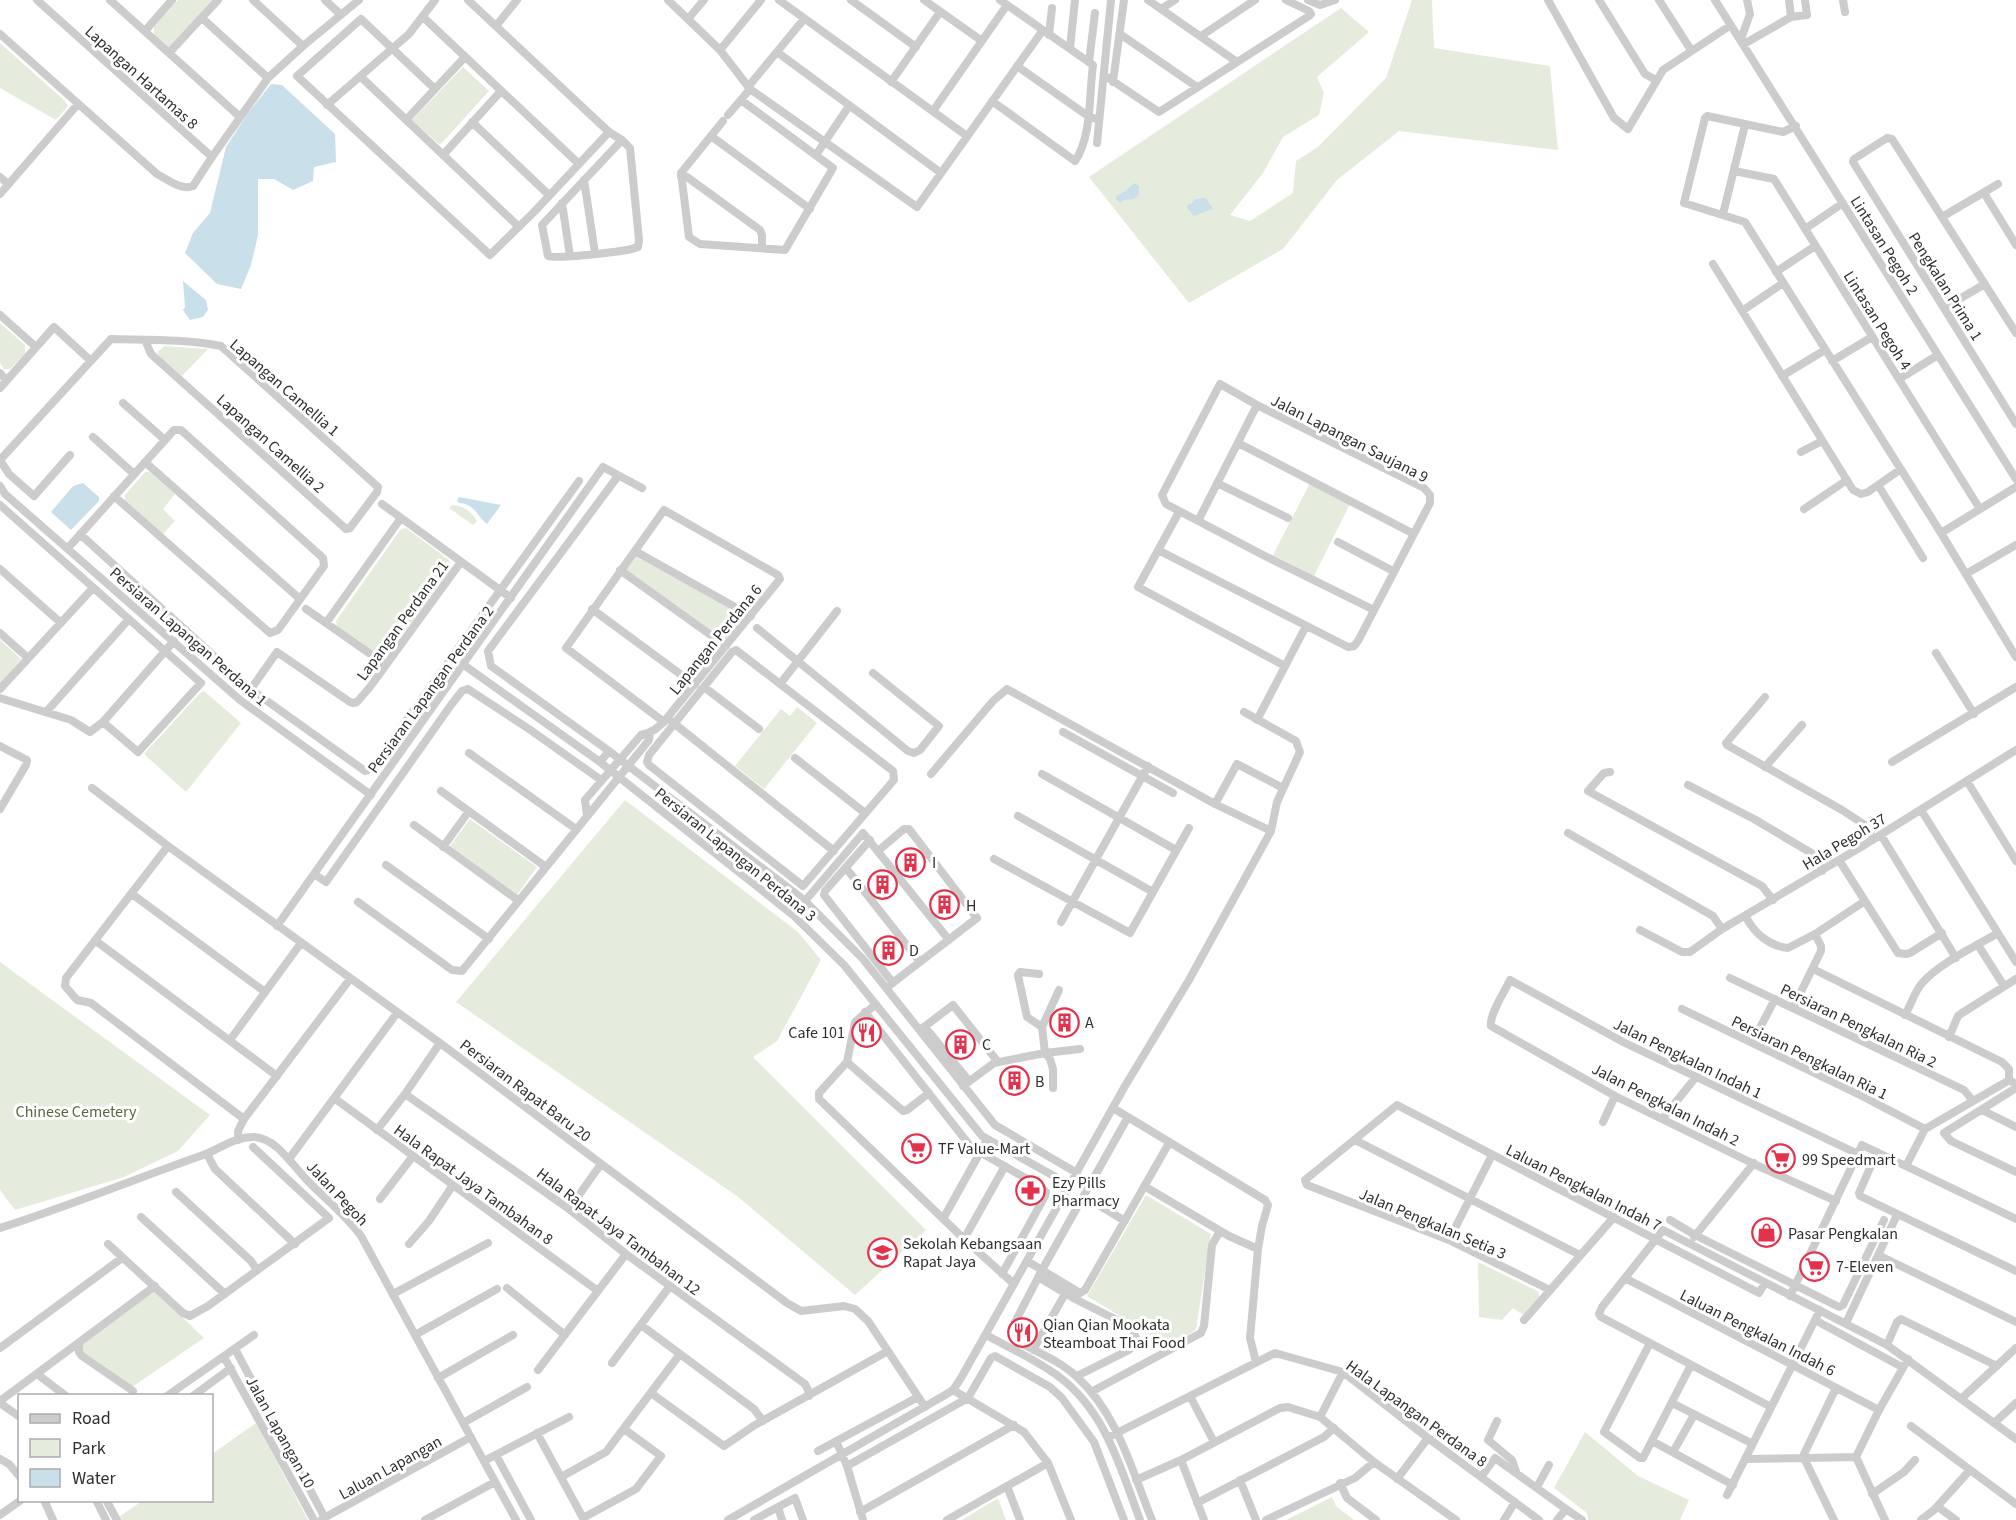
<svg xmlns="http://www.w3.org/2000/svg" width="2016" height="1520" font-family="'Source Sans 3',sans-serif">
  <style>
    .green { fill: #e6ecdd }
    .water { fill: #c9e0eb }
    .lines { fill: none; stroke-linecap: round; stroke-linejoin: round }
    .minor { stroke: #ccc; stroke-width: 8 }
    .labels { text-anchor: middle; stroke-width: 6; stroke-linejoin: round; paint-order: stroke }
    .street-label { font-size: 16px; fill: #2f2f2f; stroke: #fff }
    .poi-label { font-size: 16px; fill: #2f2f2f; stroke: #fff; text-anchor: start }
    .park-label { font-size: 16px; fill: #556a3c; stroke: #fff }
  </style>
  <rect width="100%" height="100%" fill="#fff"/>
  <path class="green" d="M178,0H214L170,49L154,34V27Z
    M1412,0H1432L1434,48L1550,66L1558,150L1399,131L1337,180L1283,249L1189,303L1089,177L1341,8L1369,32L1317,77L1324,93L1319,115L1283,137L1263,173L1230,215L1250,221L1293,193L1296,161L1318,147L1386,78Z
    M0,43L65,101L68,106L56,120L0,88Z
    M463,67L489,91L440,145L412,120Z
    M0,323L25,345V354L10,369H4L0,363Z
    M164,346L208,349L182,376L159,356L158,352Z
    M145,472H150L175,494L163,509L175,521L162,535L125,501V495Z
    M1310,483L1350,504L1314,576L1273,555Z
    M452,505C464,506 471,511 477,521L473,525L449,508Z
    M406,528L449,560L452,568L389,655L381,658L337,626L336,621L400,530Z
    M636,556L745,617L725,641L625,570Z
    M0,640L21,659L0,685Z
    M204,691L241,723L186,792L144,754L199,694Z
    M797,707L817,723L764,789L735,766L781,709L790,716Z
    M625,800L798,932L821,960L777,1041L753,1057L926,1230L855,1295L737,1196L456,1002Z
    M470,819L537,867L517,895L450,846Z
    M0,962L210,1115L178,1151L124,1177L15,1210L0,1190Z
    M1146,1195L1211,1234L1196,1330L1169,1346L1087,1296Z
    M1478,1262L1539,1292V1297L1523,1315L1513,1308L1502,1320L1479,1317Z
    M155,1291L204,1338L132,1387L85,1356L82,1349L83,1343Z
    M256,1423L308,1520H122L120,1516L142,1501L212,1500V1454Z
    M1585,1432L1638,1476L1689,1500L1680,1520H1588L1587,1513L1554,1488Z
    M1332,1497L1336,1506L1354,1520H1286Z
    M998,1498L1006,1520H962Z"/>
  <path class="water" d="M271,84L282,85L335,134L336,162L314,167L313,181L293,190L274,179H258V235L251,265L241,289L217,284L185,253L193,233L210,213L226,147L248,113Z
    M1134,183L1139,186V194L1134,199L1124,200L1120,203L1116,199V196L1125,191Z
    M1206,198L1213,209L1194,216L1187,208L1188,204H1191L1195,199Z
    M183,281L206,300L208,310L203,317L190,320L183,310L185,307Z
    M83,483L99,497V501L71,530L51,512L73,486Z
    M459,497L501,505L487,524C476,515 475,504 459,503L457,501Z"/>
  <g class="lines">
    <path class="minor" d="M110,0L239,116
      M253,0L303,46
      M325,0L340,14
      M468,0L609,132L622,140L630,148L639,240L638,247C627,252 557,259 548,256L542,225L622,140
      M668,0L720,50L750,89L917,207L1043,30
      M779,0L967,136
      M851,0L916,47
      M924,0L982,41
      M1148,0L1237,62
      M1308,0L1320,5L1335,0
      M1548,0L1614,118L1628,129L1663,70L1731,25
      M1599,0L1645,74L1656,80
      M1659,0L1691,50
      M1715,0L2016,479
      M1789,0L1791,17
      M1843,0L1845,12
      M1161,9L1175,0
      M423,17L579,164
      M202,18L268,78
      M688,19L704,0
      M496,26L517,0
      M145,31L172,0
      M0,34L157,174C167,179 181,191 193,186L212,157L37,0
      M1120,34L1197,87
      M1049,35L1052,8
      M1201,36L1255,0
      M1741,39L1750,14L1747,0
      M1744,44L1791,17L1807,15L1805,0
      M1070,48L1075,0
      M720,50L761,0
      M777,52L941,173
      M169,53L218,0
      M1089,62L1095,13
      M1017,66L1088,116L1099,120
      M1104,75L1159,112L1309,16L1311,14L1309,11L1286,0
      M361,77L519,227
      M891,82L940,12
      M1113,82L1124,0
      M748,87L804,19
      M435,89L361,19L297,76L490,255L534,212L609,132
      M992,101L1075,161C1092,137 1089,94 1093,65L1000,0
      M327,105L409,34L435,0
      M933,111L1007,5
      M728,115L750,89
      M406,120L465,57
      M723,121L681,173L689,237L700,244L785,250L833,168L741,100
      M472,122L549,195
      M1796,126L1783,132L1707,116L1705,118L1684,203L1745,222L1941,533L2016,657
      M711,136L810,209
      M1097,143L1111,0
      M443,155L501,91
      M816,155L849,106
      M212,157L268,78L303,46L359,0
      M1734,171L1774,179L1980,509
      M681,176L687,177L760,230L762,235V248
      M0,177L8,184
      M584,180L595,253
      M1984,193L2016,245
      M0,194L78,104
      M562,203L570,256
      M1723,214L1745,125
      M1942,217L1998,184
      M1805,229L1843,203
      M1713,264L1853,490L1861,494L1868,492L1901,469
      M1776,272L1815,246
      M1944,308L1985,284
      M1742,311L1783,283
      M0,315L36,347
      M2016,333L1892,139L1887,138L1854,159L1853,162L2016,424
      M1832,361L1872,337
      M0,373L6,380
      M1782,376L1825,350
      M1899,379L1938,355
      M0,388L54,327L91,361
      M123,403L165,440
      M93,437L134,474
      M1238,443L1414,534
      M1801,452L1822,441
      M0,460L111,339C147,340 185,339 221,346L378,487L377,492L350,528L346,529L151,354L145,340
      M0,460L9,474L34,496L70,455
      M145,462L300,599
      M1217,483L1288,518
      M1878,485L1923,558
      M0,486L5,494L240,700L371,795
      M382,504L511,598
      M0,505L201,683L138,752L103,722
      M1804,509L1847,480
      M1179,512L1138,587L1285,666
      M1198,521L1257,405
      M1941,533L2016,487
      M80,534L249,688L365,771L372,768L579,481
      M1338,542L1393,571
      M68,548L174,430H181L323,558L324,566L278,630L270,633L114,496
      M1158,550L1348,647L1354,646L1358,641L1430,503V495L1424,488L1257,405L1220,384L1162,495L1166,504L1261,554L1374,610
      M635,551L751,616
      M0,569L61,623
      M620,570L726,646
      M1966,574L2016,545
      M306,609L386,665
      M592,609L695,685
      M326,623L401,518
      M757,628L908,751L914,753L920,750L939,726L873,673
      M0,633L28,658
      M736,650L893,771L894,780L803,886L649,765L647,762L649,755L732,652Z
      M1936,653L1974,714
      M464,665L600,762L793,915L844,965L982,1136L1070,1185
      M780,684L837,611
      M704,687L759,729
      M0,689L92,589
      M251,689L277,652L350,702L353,703L357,702L370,687L461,562
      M1765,697L1726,743L1727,745L1842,810L1865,825L1873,838
      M0,698L71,720L90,732L103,722L174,641
      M47,711L129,619
      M1257,720L1306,626
      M671,721L834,851
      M1063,732L1173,793
      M0,746L27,760L26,765L0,809
      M609,751L804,900L863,959L995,1125L1077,1173
      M469,753L576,829
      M795,758L865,813
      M600,762L609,751L491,666L488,651L618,476
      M1892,762L2016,687
      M1765,767L1802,725
      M1610,772L1604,773L1588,791L1762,886L1773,900
      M931,774L993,701L1007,689L1215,804L1271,831
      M1042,774L1176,850
      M1967,781L2016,861
      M1688,785L1754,819L1813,854L1819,860L1822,871
      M92,788L168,846L440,1043L787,1303L801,1311L844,1306L855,1309L868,1321L925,1407
      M441,791L546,867
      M1215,804L1237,764L1283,788
      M1921,810L2016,962
      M587,816L585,800L641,735C652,733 660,727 667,718L780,579L778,575L664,510L566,648L664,722
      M1018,816L1153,892
      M414,825L519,901
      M1568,833L1713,916L1722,929
      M1881,835L1956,958
      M870,840L825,891L824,895L893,983
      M168,846L66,978L65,986L77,1000L91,1003L244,1119
      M443,847L469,811
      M878,851L904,829H909L977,918L886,988
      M994,859L1130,933L1189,828
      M1839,860L1898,953L1906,954L1910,953L1942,933
      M386,865L489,939
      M846,868L920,962
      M314,874L326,882L451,705L462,691L468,689L529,729L601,780
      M132,894L265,992
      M358,902L452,970L462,971L649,740L650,733
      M793,915L863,833L949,940
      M1746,917C1754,933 1769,946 1788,948L1815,934L1865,901
      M1061,922L1148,766
      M277,926L603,467L642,488
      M1640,930L1682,952H1690L1722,929L1861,847L2016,750
      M96,941L277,1076
      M1978,945L2004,986
      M1813,969L2002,1062L2009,1069V1080
      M1039,974L1020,972L1018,975L1027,1017L1042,1027
      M1730,978L1964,1090L1973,1101
      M876,1004L855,1022L847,1062L819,1093V1099L964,1239L1014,1284
      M1793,1008L1821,951V946L1815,934
      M1682,1009L1860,1095L1925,1129
      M865,1012L971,1147L1041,1187L1046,1192L1045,1196L1002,1274
      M1905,1015C1911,1005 1915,990 1923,982C1940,963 1976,946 1998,933
      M925,1027L969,1081
      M920,1030L953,1005L998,1062
      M1949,1037L1958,1016L1962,1013L2016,979
      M230,1040L301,943
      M1752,1043L1775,999
      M847,1062L903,1111L907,1110L929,1093
      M963,1086L994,1063L1045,1053L1080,1049
      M1053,1088V1069L1050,1059L1045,1053L1042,1027L1059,990
      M2016,1088L1944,1133L1951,1141L2016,1172
      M405,1094L569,1209L626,1254L805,1384L808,1390L809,1396
      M334,1098L598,1291
      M1113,1108L1265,1200L1268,1205L1262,1226L1258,1249L1250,1338L1256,1362
      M1982,1110L2016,1127
      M1128,1117L1042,1270L1012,1328V1335L1017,1341C1037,1352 1060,1361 1077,1377C1118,1414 1132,1471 1152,1520
      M1663,1118L1704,1067
      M1603,1122L1615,1096
      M377,1130L405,1094L440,1043
      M238,1140V1131L244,1119L350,979
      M1355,1140L1580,1255
      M1877,1152L1859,1193L1860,1196L2016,1271
      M207,1154L215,1169L295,1244
      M289,1159L397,1013
      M1906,1166L1925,1129L2006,1082L2009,1080L2016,1084
      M1144,1186L1229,1236L1258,1249
      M176,1192L251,1261L257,1270
      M1084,1196L1125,1221
      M380,1199L413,1156
      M1836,1201L1756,1165L1615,1096L1491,1026C1489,1015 1505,991 1510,980L1625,1043L1858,1154
      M569,1209L601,1164
      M141,1217L225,1294
      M943,1219L987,1140
      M1670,1220L1695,1235L1839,1307L1843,1305L1884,1220
      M0,1228C69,1206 135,1179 203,1155C220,1149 235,1136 255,1137C277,1139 292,1165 307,1180C325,1199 345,1214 361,1236L516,1520
      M1694,1237L1754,1163
      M964,1239L1005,1166
      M1449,1240L1492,1155
      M108,1244L183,1313L190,1316L208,1306L329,1218L253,1147
      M409,1244L429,1221L453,1185
      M1878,1255L2016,1322
      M1027,1261L1080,1293L1085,1290L1169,1143
      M1038,1277L1075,1299L1131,1327L1138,1342L1129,1350L1077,1376
      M1625,1278L1879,1410
      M507,1288L565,1335
      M1550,1290L1449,1240L1307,1185L1305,1180L1397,1105L1759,1293L1765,1283
      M393,1294L488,1243
      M1790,1296L1862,1145L2016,1219
      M1524,1320L1614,1217
      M1815,1320L1902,1367
      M1846,1323L1897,1215
      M641,1325L754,1409L763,1421
      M415,1335L497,1289
      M986,1335C1010,1348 1036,1360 1058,1376C1105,1410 1121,1469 1140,1520
      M79,1343V1352L82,1356L133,1391
      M1650,1343L1604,1432L1640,1458H1643L1691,1365
      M1887,1345L1897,1322L1901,1319L1997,1366
      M0,1348L122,1258
      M235,1349L325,1518
      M1033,1350L1065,1294
      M224,1357L314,1520
      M612,1363L670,1286
      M538,1370L626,1254
      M37,1374L66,1396
      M438,1378L513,1335
      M1836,1388L1804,1454V1458L1856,1457
      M953,1390L1024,1432L1048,1463L1071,1520
      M1091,1392L1201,1333L1204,1326L1212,1245L1220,1231
      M651,1393L724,1446L755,1425L888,1351
      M167,1396L254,1335
      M193,1396L231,1368
      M1190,1396L1214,1442
      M1961,1399L2016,1348
      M0,1401L155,1286
      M0,1403L20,1417
      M1672,1403L1753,1444
      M1771,1407L1601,1317L1599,1314L1602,1307L1663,1230L1887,1345L2016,1439
      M1320,1417L1343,1372
      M1497,1421L1488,1440L1512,1460L1517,1474
      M463,1423L527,1387
      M1994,1423L2016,1403
      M1911,1426L2016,1504
      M537,1433L584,1520
      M1109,1437L1275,1353L1343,1372L1428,1438L1539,1520
      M836,1441L847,1466L863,1520
      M1652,1441L1733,1485
      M818,1451L918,1397
      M1673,1452L1694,1415
      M496,1455L531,1520
      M1856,1457L1879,1410L1908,1359
      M1856,1457L1885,1520
      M0,1459L9,1464L20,1477
      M1745,1459L1804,1458L1834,1520
      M1181,1460L1204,1520
      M484,1461L569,1417
      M847,1466L968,1398L991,1358L995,1356L1050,1387L1062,1398L1094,1442L1124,1520
      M561,1477L606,1452L680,1354
      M1481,1477L1495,1458L1566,1509
      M1397,1479L1428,1438
      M1136,1480L1181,1460L1280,1408L1288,1407L1320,1417L1374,1462L1456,1520
      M1240,1480L1256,1520
      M1340,1483L1347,1498L1376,1520
      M1007,1486L1020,1520
      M1537,1487L1549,1465
      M1872,1494L1904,1472L1915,1460
      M1727,1495L1820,1310
      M44,1500L53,1520
      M96,1500L106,1520
      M106,1500L117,1520
      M1197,1503L1324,1437L1334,1428
      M1938,1507L1956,1520
      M860,1512L1014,1425
      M0,1515L21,1500
      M583,1518L636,1489L661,1456L624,1429
      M322,1519L471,1437
      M425,1520L495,1482
      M728,1520L945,1395L953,1390L961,1378L1125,1086L1189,980L1271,831L1277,802L1300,752L1296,741L1244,712
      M754,1520L778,1507
      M782,1520L778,1507L795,1498L803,1520
      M947,1520L1048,1463
      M1266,1520L1355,1478L1374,1462
      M1504,1520L1515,1502
      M1557,1520L1566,1509L1582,1520
      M1921,1520L1934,1510L1970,1470"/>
  </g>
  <defs>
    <symbol id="building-ring" viewBox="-11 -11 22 22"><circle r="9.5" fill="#fff" stroke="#e3334c" stroke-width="1.5"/><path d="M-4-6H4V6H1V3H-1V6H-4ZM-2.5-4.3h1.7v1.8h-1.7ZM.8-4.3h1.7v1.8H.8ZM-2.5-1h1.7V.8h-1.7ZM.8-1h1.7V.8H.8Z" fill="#e3334c"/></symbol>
    <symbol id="restaurant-ring" viewBox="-11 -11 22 22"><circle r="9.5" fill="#fff" stroke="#e3334c" stroke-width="1.5"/><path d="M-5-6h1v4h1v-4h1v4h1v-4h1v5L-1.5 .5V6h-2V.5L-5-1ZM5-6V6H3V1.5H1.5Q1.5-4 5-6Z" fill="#e3334c"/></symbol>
    <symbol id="supermarket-ring" viewBox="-11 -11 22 22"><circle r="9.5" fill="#fff" stroke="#e3334c" stroke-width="1.5"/><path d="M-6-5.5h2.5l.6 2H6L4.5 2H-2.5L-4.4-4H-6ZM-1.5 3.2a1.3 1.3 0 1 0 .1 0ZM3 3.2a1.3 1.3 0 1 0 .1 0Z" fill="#e3334c"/></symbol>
    <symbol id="pharmacy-ring" viewBox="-11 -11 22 22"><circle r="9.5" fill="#fff" stroke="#e3334c" stroke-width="1.5"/><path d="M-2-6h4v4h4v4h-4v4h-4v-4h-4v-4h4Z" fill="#e3334c"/></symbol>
    <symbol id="shop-ring" viewBox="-11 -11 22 22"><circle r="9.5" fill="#fff" stroke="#e3334c" stroke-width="1.5"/><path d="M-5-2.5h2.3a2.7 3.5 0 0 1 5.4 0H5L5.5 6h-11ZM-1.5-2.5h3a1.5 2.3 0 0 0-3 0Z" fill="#e3334c"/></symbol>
    <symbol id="school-ring" viewBox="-11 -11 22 22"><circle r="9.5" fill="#fff" stroke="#e3334c" stroke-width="1.5"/><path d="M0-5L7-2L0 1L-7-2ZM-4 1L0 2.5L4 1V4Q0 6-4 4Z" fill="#e3334c"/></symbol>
  </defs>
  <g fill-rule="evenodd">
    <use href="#building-ring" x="894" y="846" width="33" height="33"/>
    <use href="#building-ring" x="866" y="868" width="33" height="33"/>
    <use href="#building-ring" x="928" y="888" width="33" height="33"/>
    <use href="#building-ring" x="872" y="934" width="33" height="33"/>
    <use href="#building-ring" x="1048" y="1006" width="33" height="33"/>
    <use href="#restaurant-ring" x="850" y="1016" width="33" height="33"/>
    <use href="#building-ring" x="944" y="1028" width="33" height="33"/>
    <use href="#building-ring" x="998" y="1064" width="33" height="33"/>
    <use href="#supermarket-ring" x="900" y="1132" width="33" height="33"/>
    <use href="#supermarket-ring" x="1764" y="1142" width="33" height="33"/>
    <use href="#pharmacy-ring" x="1014" y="1174" width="33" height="33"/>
    <use href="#shop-ring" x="1750" y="1216" width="33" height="33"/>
    <use href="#school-ring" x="866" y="1236" width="33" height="33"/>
    <use href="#supermarket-ring" x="1798" y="1250" width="33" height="33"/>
    <use href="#restaurant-ring" x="1006" y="1316" width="33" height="33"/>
  </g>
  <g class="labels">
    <g class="street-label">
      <text transform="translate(142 77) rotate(42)" y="6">Lapangan Hartamas 8</text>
      <text transform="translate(1885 245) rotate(58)" y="6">Lintasan Pegoh 2</text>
      <text transform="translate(1946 286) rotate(58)" y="6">Pengkalan Prima 1</text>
      <text transform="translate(1878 320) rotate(58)" y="6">Lintasan Pegoh 4</text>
      <text transform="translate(285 387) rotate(41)" y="6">Lapangan Camellia 1</text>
      <text transform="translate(1350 438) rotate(27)" y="6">Jalan Lapangan Saujana 9</text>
      <text transform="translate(271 443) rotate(42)" y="6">Lapangan Camellia 2</text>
      <text transform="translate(402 620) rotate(-54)" y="6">Lapangan Perdana 21</text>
      <text transform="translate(189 636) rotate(41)" y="6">Persiaran Lapangan Perdana 1</text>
      <text transform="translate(715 639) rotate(-51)" y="6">Lapangan Perdana 6</text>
      <text transform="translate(430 689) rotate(-54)" y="6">Persiaran Lapangan Perdana 2</text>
      <text transform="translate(1844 841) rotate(-31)" y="6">Hala Pegoh 37</text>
      <text transform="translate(736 854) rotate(39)" y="6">Persiaran Lapangan Perdana 3</text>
      <text transform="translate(1859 1025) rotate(26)" y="6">Persiaran Pengkalan Ria 2</text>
      <text transform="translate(1810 1057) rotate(26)" y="6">Persiaran Pengkalan Ria 1</text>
      <text transform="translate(1688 1058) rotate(26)" y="6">Jalan Pengkalan Indah 1</text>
      <text transform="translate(526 1090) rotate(37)" y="6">Persiaran Rapat Baru 20</text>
      <text transform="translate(1666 1104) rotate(27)" y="6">Jalan Pengkalan Indah 2</text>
      <text transform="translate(474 1184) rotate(36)" y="6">Hala Rapat Jaya Tambahan 8</text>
      <text transform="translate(1584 1187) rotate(27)" y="6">Laluan Pengkalan Indah 7</text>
      <text transform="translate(338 1193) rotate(47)" y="6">Jalan Pegoh</text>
      <text transform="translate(1433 1223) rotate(23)" y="6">Jalan Pengkalan Setia 3</text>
      <text transform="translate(619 1231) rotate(37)" y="6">Hala Rapat Jaya Tambahan 12</text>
      <text transform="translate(1758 1332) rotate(27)" y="6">Laluan Pengkalan Indah 6</text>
      <text transform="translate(1417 1413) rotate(36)" y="6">Hala Lapangan Perdana 8</text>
      <text transform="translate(281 1432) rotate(61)" y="6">Jalan Lapangan 10</text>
      <text transform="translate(390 1467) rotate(-29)" y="6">Laluan Lapangan</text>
    </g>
    <g class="poi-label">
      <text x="932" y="868">I</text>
      <text x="862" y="890" text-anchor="end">G</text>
      <text x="966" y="911">H</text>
      <text x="909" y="956">D</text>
      <text x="1085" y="1028">A</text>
      <text x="845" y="1038" text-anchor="end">Cafe 101</text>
      <text x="982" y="1050">C</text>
      <text x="1035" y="1087">B</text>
      <text x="938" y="1154">TF Value-Mart</text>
      <text x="1802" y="1165">99 Speedmart</text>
      <text x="1052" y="1188">Ezy Pills<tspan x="1052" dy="18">Pharmacy</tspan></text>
      <text x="1788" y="1239">Pasar Pengkalan</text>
      <text x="903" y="1249">Sekolah Kebangsaan<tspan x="903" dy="18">Rapat Jaya</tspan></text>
      <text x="1836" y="1272">7-Eleven</text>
      <text x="1043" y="1330">Qian Qian Mookata<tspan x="1043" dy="18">Steamboat Thai Food</tspan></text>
    </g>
    <g class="park-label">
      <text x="76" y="1117">Chinese Cemetery</text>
    </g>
  </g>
  <rect x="18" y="1394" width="195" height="108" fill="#ffffff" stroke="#acacac" stroke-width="1.5"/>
  <rect x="30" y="1414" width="30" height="9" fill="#cccccc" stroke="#acacac" stroke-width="1.5"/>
  <text x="72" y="1424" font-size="18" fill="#2f2f2f">Road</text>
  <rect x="30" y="1439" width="30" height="18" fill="#e6ecdd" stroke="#acacac" stroke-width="1.5"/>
  <text x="72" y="1454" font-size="18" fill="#2f2f2f">Park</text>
  <rect x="30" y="1469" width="30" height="18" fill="#c9e0eb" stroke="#acacac" stroke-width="1.5"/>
  <text x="72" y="1484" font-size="18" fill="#2f2f2f">Water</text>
</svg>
